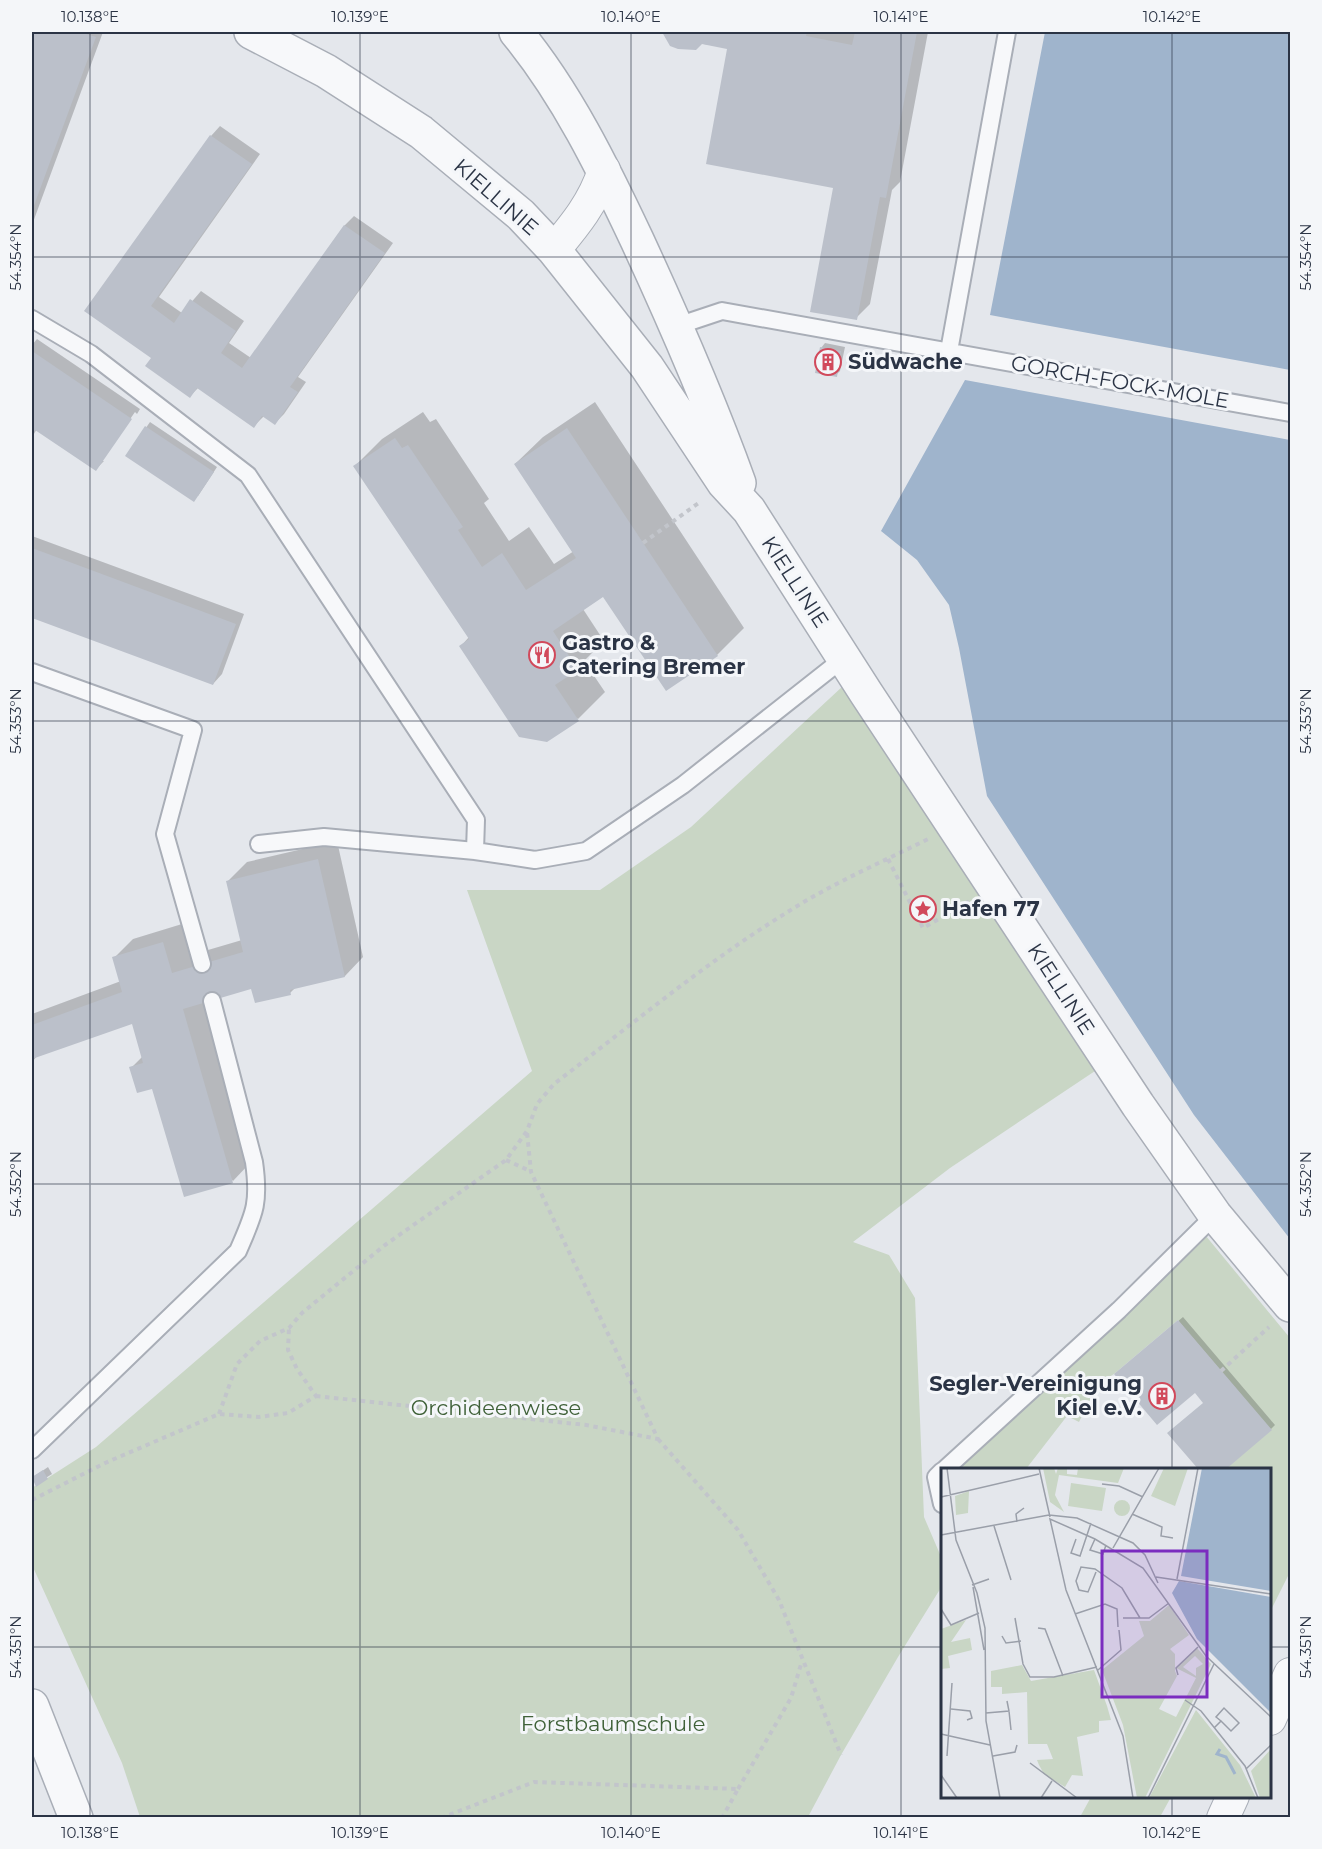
<svg xmlns="http://www.w3.org/2000/svg" width="1322" height="1849" font-family="Montserrat,sans-serif">
  <style>
    .green { fill: #c9d6c5 }
    .water { fill: #9fb4cc }
    .shadow { fill: #0003 }
    .building { fill: #bbc0ca }
    .lines { fill: none; stroke-linecap: round; stroke-linejoin: round }
    .service-casing { stroke: #a9aeb7; stroke-width: 20 }
    .minor-casing { stroke: #a9aeb7; stroke-width: 34 }
    .tertiary-casing { stroke: #a9aeb7; stroke-width: 36 }
    .path { stroke: #c2c5cb; stroke-width: 4; stroke-dasharray: 4.5 4.5; stroke-linecap: butt }
    .service { stroke: #f7f8fa; stroke-width: 16 }
    .minor { stroke: #f7f8fa; stroke-width: 32 }
    .tertiary { stroke: #f7f8fa; stroke-width: 33 }
    .ticks { fill: none; stroke: #2b3445; stroke-width: 1.5; stroke-opacity: 0.45 }
    .labels { text-anchor: middle; stroke-width: 6; stroke-linejoin: round; paint-order: stroke }
    .street-label { font-size: 21px; fill: #2b3445; stroke: #f4f6f9 }
    .poi-label { font-size: 21px; font-weight: bold; fill: #2b3445; stroke: #f4f6f9; text-anchor: start }
    .park-label { font-size: 21px; fill: #3f6138; stroke: #f4f6f9 }
    .inset-river { fill: none; stroke: #9fb4cc; stroke-width: 3 }
    .inset-road { fill: none; stroke: #9a9fa9; stroke-width: 1.5 }
    .view { fill: #7b2cbf; fill-opacity: 0.15; stroke: #7b2cbf; stroke-width: 3 }
    .inset-edge { fill: none; stroke: #2b3445; stroke-width: 3 }
    .neatline { fill: none; stroke: #2b3445; stroke-width: 2 }
    .ticks-label { font-size: 15px; text-anchor: middle; fill: #2b3445 }
  </style>
  <rect width="100%" height="100%" fill="#e4e7ec"/>
  <path class="green" d="M843,686L1101,1067L950,1168L853,1242L889,1255L915,1298L924,1517L942,1559V1586L898,1657L841,1755L808,1817H140L122,1763L32,1565V1488L96,1447L532,1071L467,890H600L691,827Z
    M1201,1230L1290,1338V1572L1270,1612V1470L1225,1469L1271,1430L1178,1320L1114,1374L1098,1384L1079,1422L1067,1416L1026,1469L944,1470Z
    M1091,1797V1796L1171,1797L1160,1817H1080Z"/>
  <path class="water" d="M1045,32H1290V370L990,315Z
    M965,380L1290,440V1239L1194,1115L987,796L959,648L949,605L917,560L881,531Z"/>
  <path class="shadow" d="M34,32H103L32,225V38Z
    M664,32H928L900,182L892,190L870,304L856,318L835,187L729,48L666,38Z
    M220,126L260,154L159,297L182,313L201,291L244,321L229,343L251,358L345,225L354,216L393,243L298,377L306,382L284,414L275,423L264,416L254,426L199,387L190,396L153,358L87,311L211,136Z
    M37,339L140,409L137,414L135,412L101,461H104L96,469L37,429L32,437V345Z
    M825,343L845,347L840,371L836,375L821,348Z
    M595,402L744,628L717,655L666,689L604,595L583,609L604,641L584,661L605,692L578,719L461,646L469,637L355,466L382,439L423,412L430,422L436,419L489,499L484,503L509,541L529,527L554,564L574,551L515,464L543,437Z
    M150,422L217,467L198,496L127,455Z
    M32,536L244,614L222,674L213,684L32,617Z
    M337,841L363,957L345,976L296,987L290,993L253,987L204,1001L251,1162L233,1181L153,1087L131,1068L143,1056L133,1022L38,1055L32,1062V1014L121,981L114,958L133,939L182,924L191,955L242,940L228,881L247,862Z
    M1183,1317L1275,1425L1271,1429L1205,1403L1195,1391L1120,1370Z
    M48,1467L52,1474L36,1484L32,1478Z"/>
  <path class="building" d="M32,32H80L96,37L32,211Z
    M662,32H807L806,36L852,45L855,32H917L886,198L880,197L857,320L810,312L833,188L706,164L727,49L702,44L696,50L678,49L670,46Z
    M210,135L252,164L151,306L174,323L190,299L236,331L221,353L242,368L344,225L385,253L290,387L298,392L275,425L262,416L254,428L197,388L190,398L145,366L151,358L84,311Z
    M820,347L841,351L837,377L815,373Z
    M32,351L132,419L96,471L35,430L32,435Z
    M145,426L214,472L194,502L125,456Z
    M567,428L718,656L666,691L603,597L553,631L578,670L555,685L579,721L547,742L519,737L459,646L469,639L353,466L395,438L402,448L408,445L463,527L458,530L482,567L502,553L526,590L576,558L514,464Z
    M32,548L236,624L213,685L32,618Z
    M318,859L345,977L290,990L291,995L255,1003L251,989L183,1009L233,1183L184,1197L152,1089L137,1093L129,1067L143,1063L132,1024L32,1059V1025L122,992L112,957L163,942L172,973L243,952L226,881Z
    M1178,1320L1272,1430L1225,1470H1199L1167,1433L1203,1403L1195,1393L1157,1425L1114,1374Z
    M43,1470L48,1479L36,1487L32,1477Z"/>
  <g class="lines">
    <defs>
      <path id="service" d="M32,319L91,354L248,475L476,820L475,851
        M677,326L722,311L1290,413
        M949,351L1007,32
        M32,672L193,730L165,834L202,964
        M259,844L324,837L475,851L535,860L586,851L683,785L844,658
        M32,1450L238,1251C254,1214 260,1204 254,1162L212,1001
        M944,1470L1119,1310L1215,1215
        M942,1471L936,1477L942,1504"/>
      <path id="minor" d="M554,250C575,225 594,202 604,170
        M1270,1719L1290,1674
        M1223,1818L1233,1796"/>
      <path id="tertiary" d="M251,32L326,71L421,132L521,215L554,250L647,367L724,483L749,510L866,693L1138,1105L1215,1215L1290,1305
        M516,32C567,94 603,168 637,240C674,320 709,400 739,483
        M32,1706L76,1818"/>
    </defs>
    <use href="#service" class="service-casing"/>
    <use href="#minor" class="minor-casing"/>
    <use href="#tertiary" class="tertiary-casing"/>
    <path class="path" d="M643,543L700,502
      M888,859L923,928L970,901
      M506,1160L530,1171
      M1221,1371L1269,1327
      M316,1396L586,1425L658,1439L531,1172L527,1132
      M219,1414L237,1364L260,1341L289,1328L302,1313L385,1245L506,1160L527,1131L537,1104L554,1084C630,1026 705,963 786,913C831,884 880,863 928,839
      M658,1439L738,1530L779,1600L841,1755
      M32,1500L105,1463L219,1414L259,1417L288,1413L316,1396L297,1369L288,1350L289,1328
      M738,1789L791,1698L802,1661
      M441,1818L534,1782L738,1789L722,1818"/>
    <use href="#service" class="service"/>
    <use href="#minor" class="minor"/>
    <use href="#tertiary" class="tertiary"/>
  </g>
  <path class="ticks" d="M90,32V1818M360,32V1818M631,32V1818M901,32V1818M1172,32V1470M32,257H1290M32,721H1290M32,1184H1290M32,1647H942M1270,1647H1290M1172,1796V1818"/>
  <defs>
    <symbol id="building-ring" viewBox="-11 -11 22 22"><circle r="9.5" fill="#f4f6f9" stroke="#d1495b" stroke-width="1.5"/><path d="M-4-6H4V6H1V3H-1V6H-4ZM-2.5-4.3h1.7v1.8h-1.7ZM.8-4.3h1.7v1.8H.8ZM-2.5-1h1.7V.8h-1.7ZM.8-1h1.7V.8H.8Z" fill="#d1495b"/></symbol>
    <symbol id="restaurant-ring" viewBox="-11 -11 22 22"><circle r="9.5" fill="#f4f6f9" stroke="#d1495b" stroke-width="1.5"/><path d="M-5-6h1v4h1v-4h1v4h1v-4h1v5L-1.5 .5V6h-2V.5L-5-1ZM5-6V6H3V1.5H1.5Q1.5-4 5-6Z" fill="#d1495b"/></symbol>
    <symbol id="sight-ring" viewBox="-11 -11 22 22"><circle r="9.5" fill="#f4f6f9" stroke="#d1495b" stroke-width="1.5"/><path d="M0-6L1.8-2.2L6-1.7L2.9 1.2L3.7 5.4L0 3.3L-3.7 5.4L-2.9 1.2L-6-1.7L-1.8-2.2Z" fill="#d1495b"/></symbol>
  </defs>
  <g fill-rule="evenodd">
    <use href="#building-ring" x="813" y="347" width="30" height="30"/>
    <use href="#restaurant-ring" x="527" y="640" width="30" height="30"/>
    <use href="#sight-ring" x="908" y="894" width="30" height="30"/>
    <use href="#building-ring" x="1147" y="1381" width="30" height="30"/>
  </g>
  <g class="labels">
    <g class="street-label">
      <text transform="translate(496 197) rotate(41)" y="7">KIELLINIE</text>
      <text transform="translate(1120 382) rotate(10)" y="7">GORCH-FOCK-MOLE</text>
      <text transform="translate(795 582) rotate(57)" y="7">KIELLINIE</text>
      <text transform="translate(1061 989) rotate(57)" y="7">KIELLINIE</text>
    </g>
    <g class="poi-label">
      <text x="848" y="369">Südwache</text>
      <text x="562" y="650">Gastro &amp;<tspan x="562" dy="24">Catering Bremer</tspan></text>
      <text x="942" y="916">Hafen 77</text>
      <text x="1142" y="1391" text-anchor="end">Segler-Vereinigung<tspan x="1142" dy="24">Kiel e.V.</tspan></text>
    </g>
    <g class="park-label">
      <text x="496" y="1415">Orchideenwiese</text>
      <text x="613" y="1731">Forstbaumschule</text>
    </g>
  </g>
  <g transform="translate(941 1468)">
    <rect width="330" height="330" fill="#e4e7ec"/>
    <path d="M102,0H113L115,6L117,0H126V6L136,7L137,0H183L177,15L118,7L114,27L123,44L109,34ZM223,0H247L234,38L210,28ZM130,15L165,20L161,43L127,38ZM28,23L27,45L15,47L14,28ZM173 40a8 8 0 1 1 16 0a8 8 0 1 1-16 0ZM228,137L248,167L229,181L234,186V203L236,208L218,241L235,249L255,210L235,200L256,180L270,196L204,330H196L182,257L161,202L203,168L198,153H209ZM254,188L262,196L255,200V208L242,199ZM25,152L10,174L29,170L31,182L7,188L9,200L0,201V161ZM81,197L90,213L153,202L166,238L170,252L158,253V264L136,269L142,308L131,307L124,319L103,306L98,297L96,292L112,291L106,276H87L86,224L61,226V219H50V203ZM255,242L299,297L315,330H208ZM330,281V330H319L310,303Z" fill="#c9d6c5" fill-rule="evenodd"/>
    <path d="M261,0H330V123L240,108ZM238,113L330,129V245L256,171L231,125Z" fill="#9fb4cc"/>
    <path class="inset-river" d="M279,281L276,286L285,289L294,306"/>
    <path class="inset-road" d="M6,0L15,72L36,125L44,160L45,253L59,330M98,0L109,49M161,16L178,18L202,29M0,29L98,6M191,46L221,59L220,68L232,70M108,47L136,50L192,75L204,87L217,115M76,54L75,46L83,40M53,58L70,112M0,67L108,47M135,71L130,85L139,88L150,55M154,71L149,82L162,86L165,77M172,80L218,0M155,104L147,124L138,122L135,113L140,99L154,101L181,120L199,150M215,109L330,126M236,111L257,0M31,117L48,111M32,119L43,182M0,141L10,157L38,145M134,146L164,136L176,141L177,159M74,150L82,196L89,209H113L156,199M182,150H208L228,135M97,160L104,161L122,208M61,168L65,175L80,173M157,202L180,182L178,162M237,207L235,200L257,179M244,232L260,243L304,298L317,330M10,241L29,243L31,250L26,252M68,243L70,262M45,245L68,243L66,233M273,260L280,253L275,249L283,240L298,255L290,263L280,253M0,266L49,277M6,288L11,215M52,288L74,284L76,277M89,295L136,330M305,301L330,277M0,307L16,330M100,330L111,313M192,330L182,268L125,122L109,51L154,71L202,100L265,188L330,249M207,330L273,196"/>
    <path class="view" d="M161,83H266V229H161Z"/>
    <rect width="330" height="330" class="inset-edge"/>
  </g>
  <rect width="1322" height="1849" fill="none" stroke="#f4f6f9" stroke-width="66"/>
  <rect x="33" y="33" width="1256" height="1783" class="neatline"/>
  <g class="ticks-label">
    <text x="90" y="22">10.138°E</text>
    <text x="360" y="22">10.139°E</text>
    <text x="631" y="22">10.140°E</text>
    <text x="901" y="22">10.141°E</text>
    <text x="1172" y="22">10.142°E</text>
    <text transform="translate(16 257) rotate(-90)" y="5">54.354°N</text>
    <text transform="translate(1306 257) rotate(-90)" y="5">54.354°N</text>
    <text transform="translate(16 721) rotate(-90)" y="5">54.353°N</text>
    <text transform="translate(1306 721) rotate(-90)" y="5">54.353°N</text>
    <text transform="translate(16 1184) rotate(-90)" y="5">54.352°N</text>
    <text transform="translate(1306 1184) rotate(-90)" y="5">54.352°N</text>
    <text transform="translate(16 1647) rotate(-90)" y="5">54.351°N</text>
    <text transform="translate(1306 1647) rotate(-90)" y="5">54.351°N</text>
    <text x="90" y="1838">10.138°E</text>
    <text x="360" y="1838">10.139°E</text>
    <text x="631" y="1838">10.140°E</text>
    <text x="901" y="1838">10.141°E</text>
    <text x="1172" y="1838">10.142°E</text>
  </g>
</svg>
